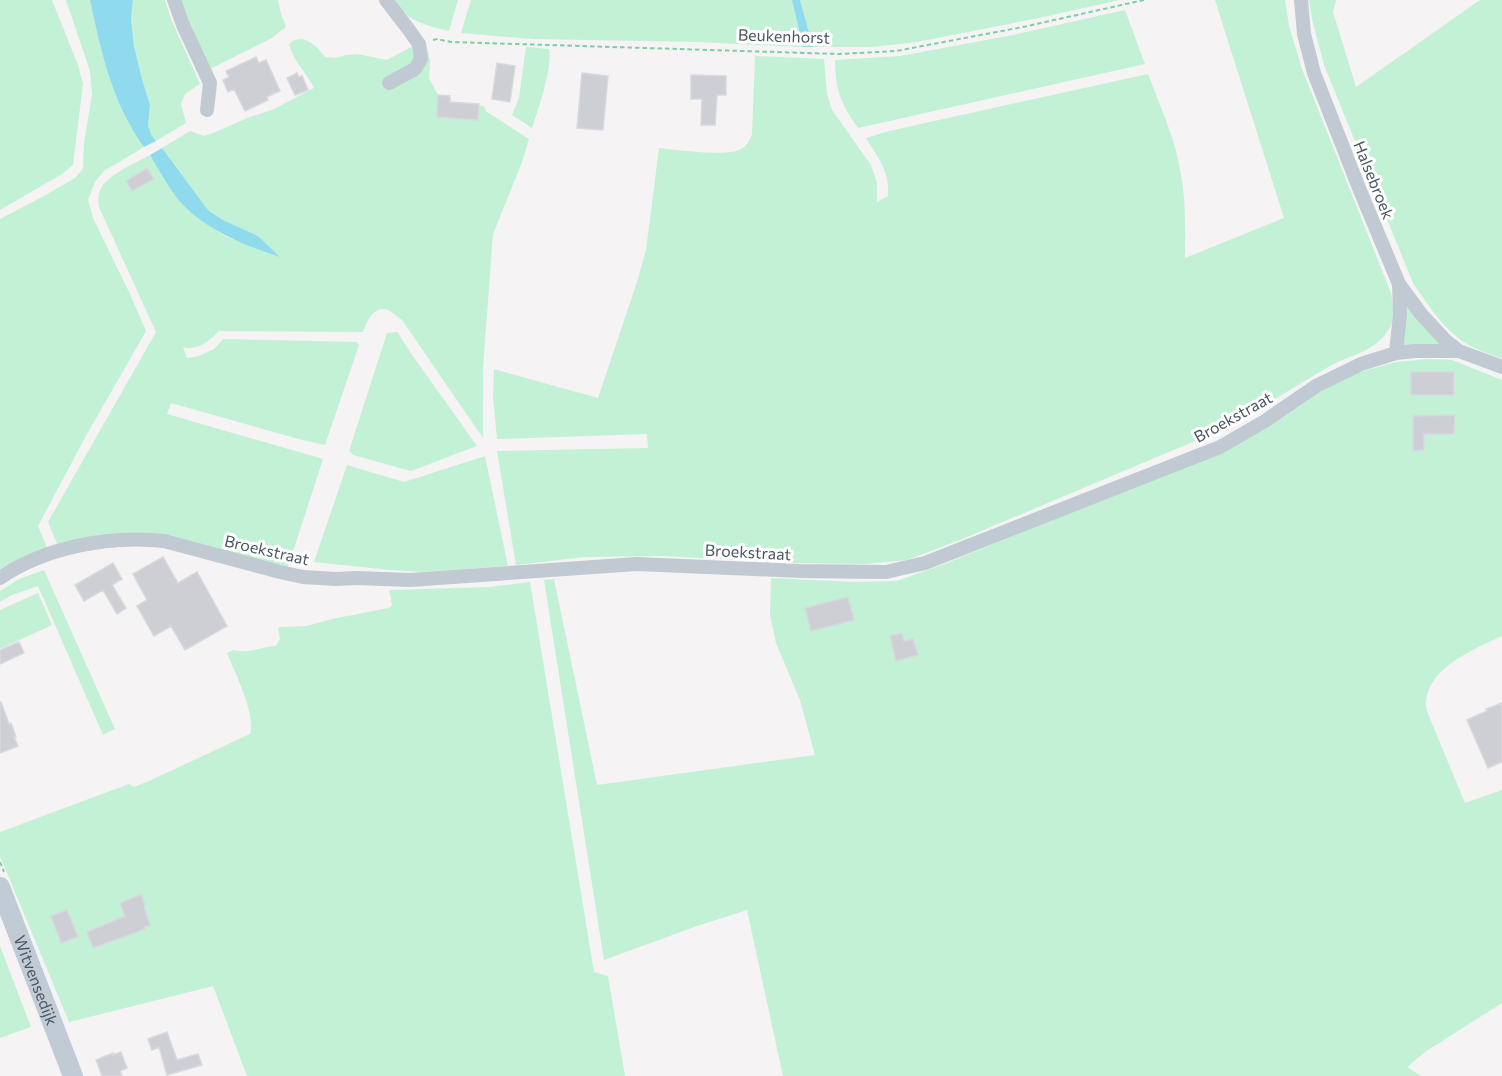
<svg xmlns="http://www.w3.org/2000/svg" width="1502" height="1076" font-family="Commissioner,sans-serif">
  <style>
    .green { fill: #c3f1d5 }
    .water { fill: #90daee }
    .building { fill: #cdcfd5; stroke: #d7d9de; stroke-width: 1.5 }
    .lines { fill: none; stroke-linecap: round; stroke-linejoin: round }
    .path { stroke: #7ad0a6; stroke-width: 2; stroke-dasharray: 4.5 3; stroke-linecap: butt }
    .street { stroke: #c1cad2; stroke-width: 14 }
    .secondary { stroke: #c1cbd6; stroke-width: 20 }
    .labels { text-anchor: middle; stroke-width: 6; stroke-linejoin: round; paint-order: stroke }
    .street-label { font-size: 16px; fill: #4a5661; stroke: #fff }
  </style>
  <rect width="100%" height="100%" fill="#f5f3f3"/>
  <path class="green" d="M0,0H52L78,65L83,84L73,165L62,174L0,210Z
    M66,0H90C101,52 112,103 144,147L104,171L95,182L88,200L93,218L130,294L146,331L87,434L38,526L48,550L10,564L0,569V219L42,197L75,178L83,169L84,143L92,95L90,71Z
    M133,0H165L171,19L200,84L185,94L181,104L186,123L156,141L152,136L148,126L150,105L142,79L134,46L131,19Z
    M179,0H278L281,14L286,27L272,38L210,69Z
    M392,0H458L449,31C424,25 408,21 392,0Z
    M471,0H792L803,47L697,42L532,39L461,33Z
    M800,0H1120L1034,19L917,42L872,47H813Z
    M1215,0H1285L1289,26L1302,69L1391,293C1393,306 1396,318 1389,329C1376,352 1349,355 1328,367C1292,388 1257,411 1221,430L960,540L907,560L865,564L798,563L663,556L585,557L516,565L497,451L648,448L647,434L497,439L493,397L494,369L598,398L637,282L646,250L659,148C677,150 727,157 741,149C747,146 750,140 752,134L755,56L824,59L827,94L832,110L871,165L877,183V202L888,196C890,171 878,158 866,138L889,131L1148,74C1160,106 1176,140 1181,175C1186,202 1185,230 1185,258L1284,218Z
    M1309,0H1336L1333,12L1356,87L1480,0H1502V359C1491,354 1477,350 1467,344C1444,330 1428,305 1413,283L1324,65L1312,19Z
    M1125,10L1145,64L858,128C841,104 835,89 835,60L900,56L1013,35Z
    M302,39C313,42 319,49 325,57L335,58L346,55L357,54L387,60L413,46L427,48L430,60L429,78L438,95L455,105L484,106L487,112L529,139L521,165L493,234L483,368V438L402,320C398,318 394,313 390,311C375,303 367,321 363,332L219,331C209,341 198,351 183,347L187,358L199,356L214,349L223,339L357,342L359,345L325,445L302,440L171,403L167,414L323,459L288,567L157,536L58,546L48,522L156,332L99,207C98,200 98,194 101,188C108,175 137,162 150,155L182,203L201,220L222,234L232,239L278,256L258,236L223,220L208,210L162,148L190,131L204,136L213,133L250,117L272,110L314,88C307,73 293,61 289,44L294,40Z
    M526,47L549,49C553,65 538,111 532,128L512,115L519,98Z
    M1406,307L1410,308L1443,345L1407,347L1403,344Z
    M397,332L398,333L410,352L477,446L411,471L353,455L349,451L387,333Z
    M1428,359L1452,360L1502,380V636C1476,648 1429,667 1426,701C1425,705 1427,710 1428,714L1465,803L1502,790V1003L1425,1052L1407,1067L1421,1076H783L747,910L697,926L604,960L544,580L554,579L597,785L815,755L800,700L776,643L770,615L771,578L852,582L897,581L947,563L1124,490L1357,373L1396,362Z
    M485,456L508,566L422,572L390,570L314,562L347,465L404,482Z
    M44,570L115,729L103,735L38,586L12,595L0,602V591L19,579Z
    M530,582L594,972L608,976L625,1076H247L213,986L69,1022L0,856V832L129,784L134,787L149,781L250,734C256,714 235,673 227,653L233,650C252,654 258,647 276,646L280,639L278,628L280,627L307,626L332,619L389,608L392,605L389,590L489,587Z
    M38,593L52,625L0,649V610Z
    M0,946L31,1027L0,1038Z"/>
  <path class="water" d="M90,0H133L131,19L134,46L142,79L150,105L148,126L152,136L156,141L144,147C112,103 101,52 90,0Z
    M792,0H800L813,47H803Z
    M162,148L208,210L223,220L258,236L280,257C244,245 210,232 183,205C171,192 159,170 150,155Z"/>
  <path class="building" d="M256,57L259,63L266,60L280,91L267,97L268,100L245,111L234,89L228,92L223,80L229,77L226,71Z
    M497,63L515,66L510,102L492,99Z
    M297,73L299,77L302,76L308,90L295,95L287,78Z
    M582,73L608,76L603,130L577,128Z
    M691,75L726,76V95H717L715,125H701L702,99H691Z
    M438,95L450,96V102L479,104L478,120L437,117Z
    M147,168L154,179L132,191L126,181Z
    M1411,372H1454V395H1411Z
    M1455,415L1454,434H1424V450L1413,451V416Z
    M163,557L178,583L197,572L227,626L185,650L171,626L154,636L137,606L147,600L133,574Z
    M113,563L122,579L112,585L126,608L117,614L103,590L84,601L75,585Z
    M848,597L854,620L811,631L805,608Z
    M902,633L904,641L913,639L918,655L896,661L890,636Z
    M19,642L24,653L0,664V650Z
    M0,702H1L9,724L11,723L16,737H14L18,746L0,753Z
    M1502,703V762L1488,768L1467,720L1487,711L1486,709Z
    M142,894L145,905L144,906L150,925L144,928L145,929L93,948L87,932L125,916L120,903Z
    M67,910L78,937L61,943L51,916Z
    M167,1032L177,1060L198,1054L202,1065L167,1075L159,1047L152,1050L148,1039Z
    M121,1052L127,1068L120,1071L122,1076H102L96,1060L113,1053V1055Z"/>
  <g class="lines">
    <path class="path" d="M433,40L437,39L451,42L839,54L896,51L1023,27L1144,0
      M0,862L4,872"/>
    <path class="street" d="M174,0L183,25L210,83L207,110
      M386,0L409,30L419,44L421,59L415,69L389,83
      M1301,0L1304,34L1314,73L1359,188L1399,284L1421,314L1446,341L1459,351L1502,367
      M1396,353L1400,314L1399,284
      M0,578C45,547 110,535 164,541L280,572L303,577L336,579L356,578L410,580L637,564L801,571L886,572L925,563L1220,447L1265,421L1316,386L1361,364L1396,353L1415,351H1459"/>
    <path class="secondary" id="s1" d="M0,887L73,1076"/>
  </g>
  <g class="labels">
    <g class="street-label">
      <text transform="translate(784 36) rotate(2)" y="6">Beukenhorst</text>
      <text transform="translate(1374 180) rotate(68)" y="6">Halsebroek</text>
      <text transform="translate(1233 417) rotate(-29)" y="6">Broekstraat</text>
      <text transform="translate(267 550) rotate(13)" y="6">Broekstraat</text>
      <text transform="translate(748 552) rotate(3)" y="6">Broekstraat</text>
      <text dy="6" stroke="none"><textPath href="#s1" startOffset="100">Witvensedijk</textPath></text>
    </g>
  </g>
</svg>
